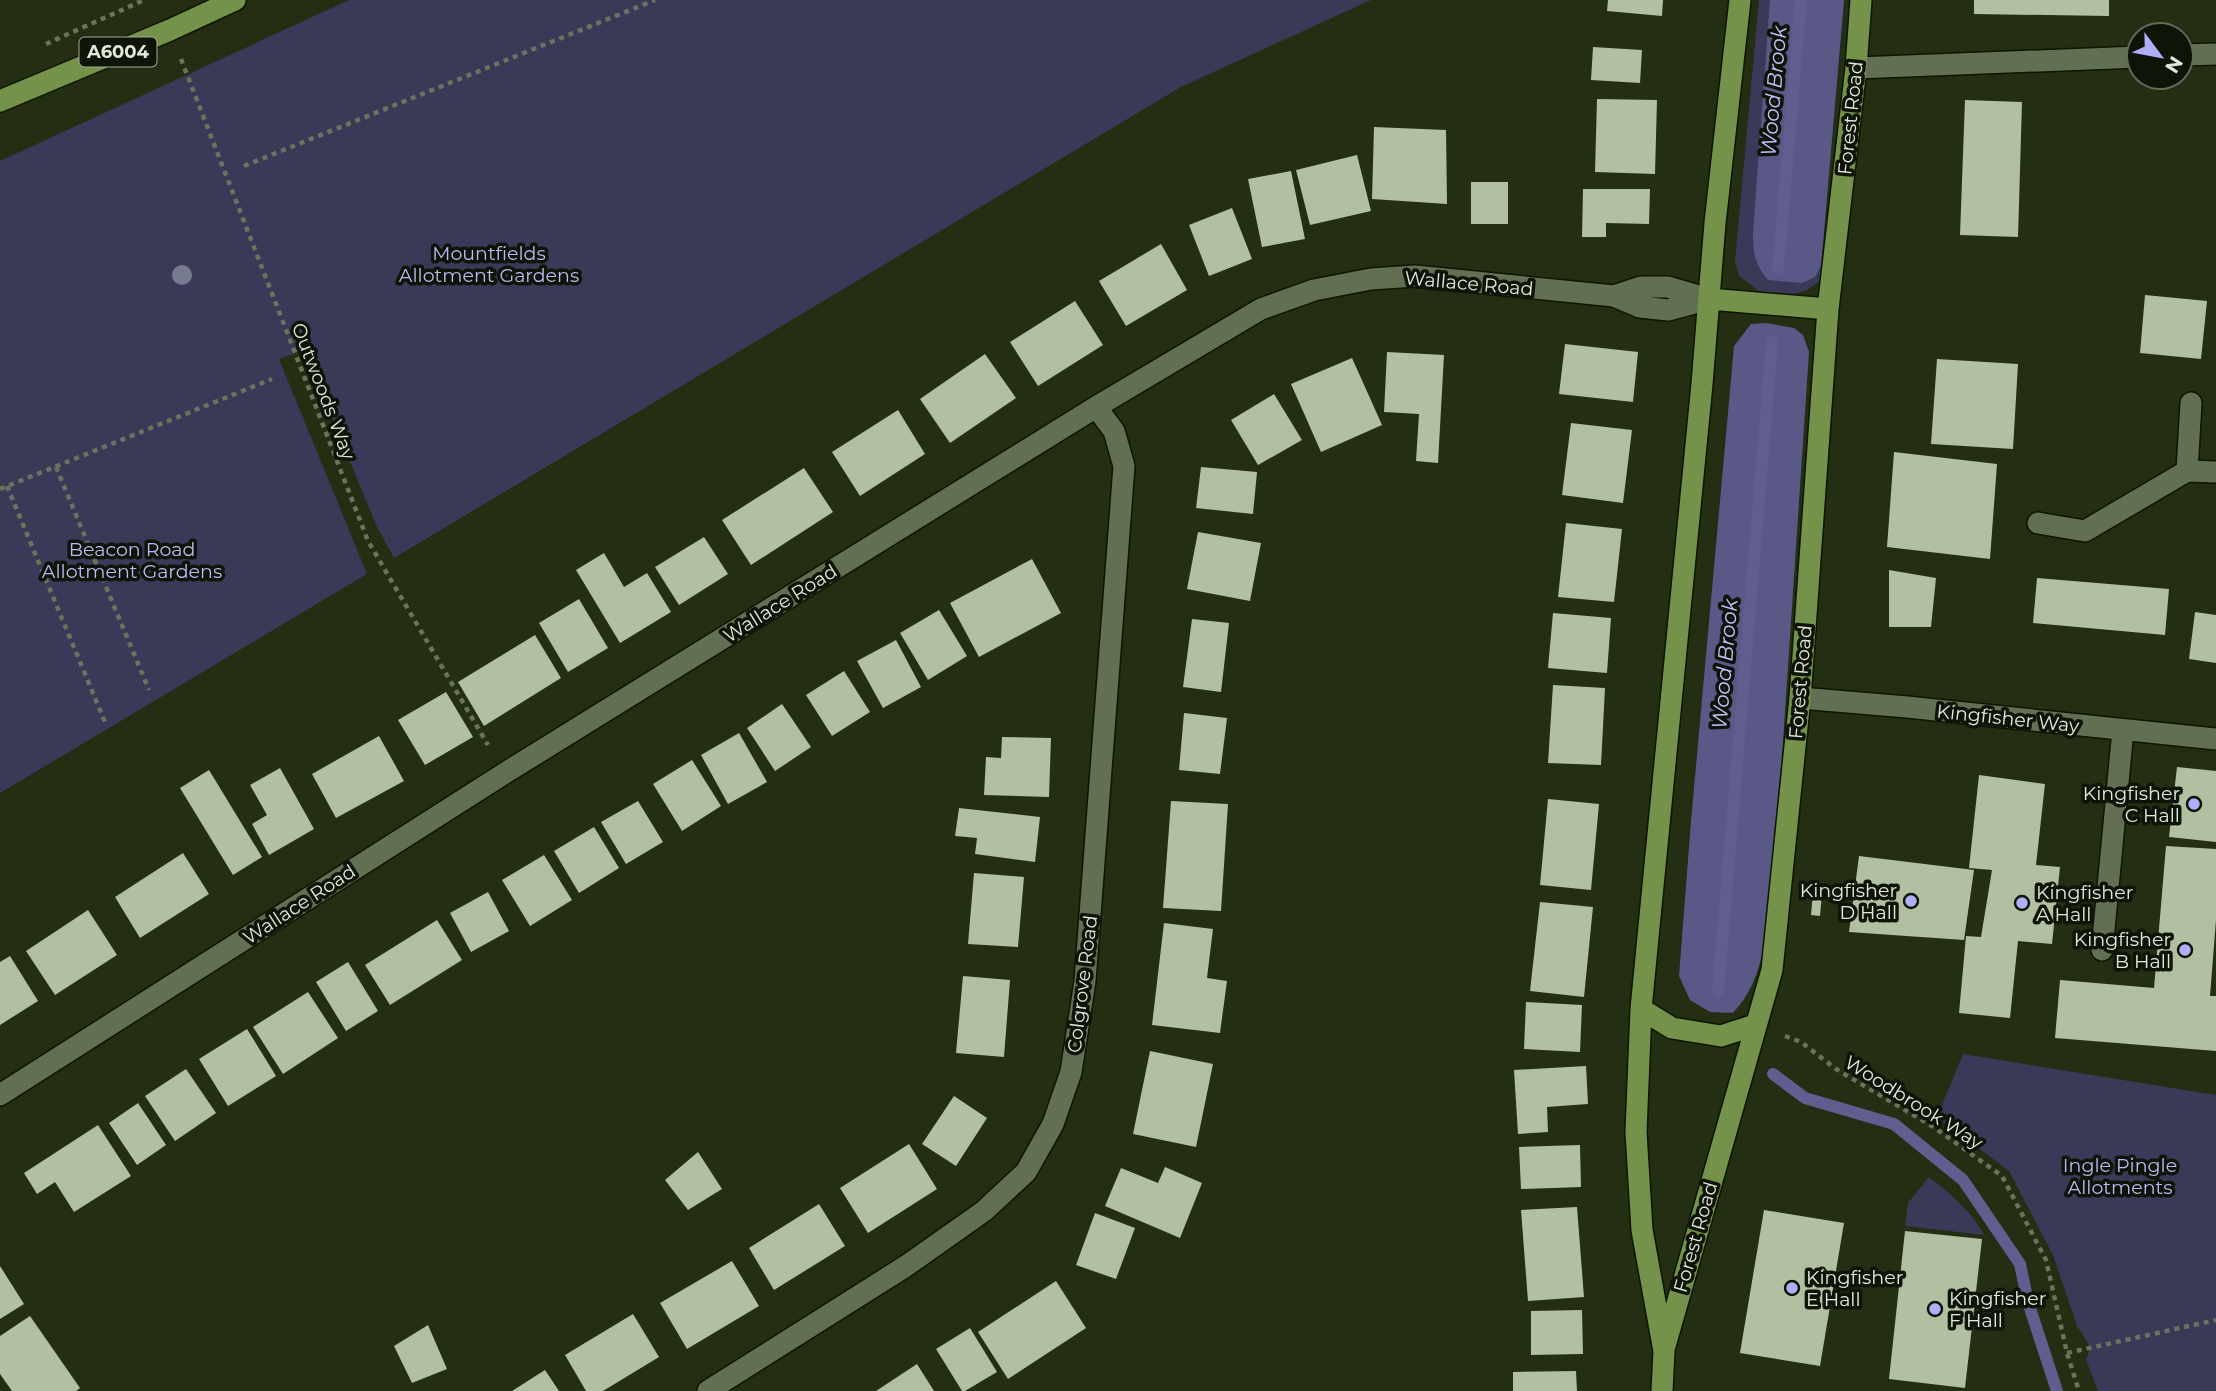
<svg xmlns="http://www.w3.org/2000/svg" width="2216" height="1391" font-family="Montserrat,sans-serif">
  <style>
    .green { fill: #3a3958 }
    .forest { fill: #595887 }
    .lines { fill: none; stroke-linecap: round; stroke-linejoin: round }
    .stream { stroke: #605e8e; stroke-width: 12 }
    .building { fill: #b1c0a0 }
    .minor-casing { stroke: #0c1600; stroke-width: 24 }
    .major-casing { stroke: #0c1600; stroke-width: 24 }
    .path { stroke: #6a745d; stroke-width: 4.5; stroke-dasharray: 5 5; stroke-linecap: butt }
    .minor { stroke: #626f52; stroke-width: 21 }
    .major { stroke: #74924a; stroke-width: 21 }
    .tree { fill: #767b90 }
    .poi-dot { fill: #afaefa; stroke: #0f1409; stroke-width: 2.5 }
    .labels { text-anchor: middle; stroke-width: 7; stroke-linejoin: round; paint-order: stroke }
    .shield { fill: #0f1409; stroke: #a1a99a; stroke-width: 2 }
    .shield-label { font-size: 18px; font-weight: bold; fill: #e0e9d8 }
    .street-label { font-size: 19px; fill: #e0e9d8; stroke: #0f1409 }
    .park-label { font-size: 19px; fill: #babaf6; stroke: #0f1409 }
    .poi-label { font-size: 19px; fill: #e0e9d8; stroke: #0f1409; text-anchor: end }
    .water-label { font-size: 21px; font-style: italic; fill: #c1c1fd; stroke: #0f1409 }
  </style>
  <rect width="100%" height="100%" fill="#232e13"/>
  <path class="green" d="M349,0H1371L1181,87L394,558L377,527L304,350L279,359L367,574L0,793V161Z
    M1759,0H1844L1820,281L1807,290L1785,296L1759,291L1739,276L1735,261Z
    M1963,1054L2216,1095V1391H2098L2086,1360L2090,1349L2085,1338L2077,1326L2053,1255L2009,1171L1937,1117Z
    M1929,1177C1951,1194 1971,1210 1984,1235L1905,1226L1908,1203Z"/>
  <path class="forest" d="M1770,0H1844L1821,266L1815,277L1802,283L1768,280C1755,265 1753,253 1753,233Z
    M1766,323L1794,328L1803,335L1809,352L1782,757L1764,948C1757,975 1752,992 1733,1013L1710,1012L1690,1000L1679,976L1691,821L1734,346L1751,324Z"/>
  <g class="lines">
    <path class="stream" d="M1778,268L1801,0
      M1718,990L1772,342
      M1773,1074L1805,1098L1894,1124L1963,1180L2020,1264L2028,1302L2057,1391"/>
  </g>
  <path class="building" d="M1608,0H1663L1662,16L1607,11Z
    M1974,0H2109V16L1974,14Z
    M1593,47L1642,50L1640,83L1591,80Z
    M1597,99L1657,100L1655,174L1595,172Z
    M1965,100L2022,102L2018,237L1960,235Z
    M1374,127L1446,130L1447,204L1372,199Z
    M1357,155L1371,211L1310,225L1296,170Z
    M1291,171L1305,239L1262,247L1248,179Z
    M1471,182H1508V224H1471Z
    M1583,189H1650L1649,224L1606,223V237H1582Z
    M1232,208L1252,259L1209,276L1189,225Z
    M1161,244L1187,290L1126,326L1099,281Z
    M2145,295L2207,301L2201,359L2140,353Z
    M1075,301L1103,345L1038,386L1010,342Z
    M1565,344L1638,352L1633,402L1559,394Z
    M1387,352L1444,355L1438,463L1416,461L1419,414L1384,412Z
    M985,354L1016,398L950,443L920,399Z
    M1352,358L1382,425L1321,452L1291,384Z
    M1937,359L2018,364L2013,449L1931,444Z
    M1274,394L1302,440L1258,465L1231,420Z
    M898,410L925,454L860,496L832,452Z
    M1571,423L1632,430L1623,503L1562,495Z
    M1894,452L1997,464L1990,559L1887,547Z
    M1201,467L1257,472L1253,514L1196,508Z
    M804,468L833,512L751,565L722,520Z
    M1566,523L1622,529L1614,602L1558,597Z
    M1198,532L1261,543L1250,601L1187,589Z
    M704,537L728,574L679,605L655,567Z
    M604,553L624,587L647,573L671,612L620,643L576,570Z
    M1032,559L1061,613L979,657L950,603Z
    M1889,570L1936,578L1931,627H1889Z
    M2037,578L2169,589L2165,635L2033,623Z
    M579,599L608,648L568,672L539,623Z
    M939,610L967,656L928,680L900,633Z
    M2195,612L2216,615V663L2189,659Z
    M1553,613L1611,618L1607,673L1548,668Z
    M1192,619L1229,623L1221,692L1183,687Z
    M535,635L561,678L484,726L458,682Z
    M896,640L921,687L883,708L857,661Z
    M844,671L870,712L832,736L806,695Z
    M1553,685L1605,688L1601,765L1548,763Z
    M446,692L473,737L425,765L398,720Z
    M782,704L811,747L775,771L747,728Z
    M1184,713L1227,718L1220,774L1179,770Z
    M739,733L767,782L728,804L701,755Z
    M379,736L404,781L336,818L312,774Z
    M1002,737L1051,738L1049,797L984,795L986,757L1001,758Z
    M692,760L721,806L682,831L653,784Z
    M2177,767L2216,771V842L2169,837Z
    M280,768L314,829L269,855L252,824L267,815L250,785Z
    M209,770L262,857L233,875L180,788Z
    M1979,775L2045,784L2036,865L2060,867L2052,944L2018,941L2010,1018L1959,1013L1966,936L1981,937L1992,870L1969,868Z
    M1548,799L1599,804L1591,890L1540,885Z
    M638,801L663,842L626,864L601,822Z
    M1171,801L1228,804L1221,911L1163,908Z
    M959,808L1040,817L1035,862L975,854L977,838L955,836Z
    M594,827L619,868L579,893L554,851Z
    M2166,846L2216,849V920L2210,996H2216V1051L2055,1038L2060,980L2154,988Z
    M183,853L209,894L140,938L115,897Z
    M544,855L572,900L530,926L502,880Z
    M1859,856L1974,870L1964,940L1849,932Z
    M974,873L1024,877L1018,947L968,944Z
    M488,892L509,931L471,952L450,913Z
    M1813,893L1822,894L1820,916L1811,915Z
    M1540,902L1593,907L1584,997L1530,991Z
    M88,910L117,955L55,995L26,951Z
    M437,920L462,960L390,1005L365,965Z
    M1164,923L1213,929L1207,978L1227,981L1220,1033L1152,1025Z
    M10,956L38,1001L0,1025V962Z
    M348,962L378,1011L346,1031L316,982Z
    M963,976L1010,980L1004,1057L956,1053Z
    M308,992L338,1038L283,1074L253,1027Z
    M1526,1002L1582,1005L1580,1052L1524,1049Z
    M247,1029L276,1076L228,1106L199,1059Z
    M1150,1051L1213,1064L1196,1147L1133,1134Z
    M1586,1066L1588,1104L1547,1107L1548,1132L1518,1134L1514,1070Z
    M186,1069L216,1113L175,1141L145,1096Z
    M954,1096L987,1118L956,1166L922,1144Z
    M138,1103L166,1145L137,1165L109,1123Z
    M98,1125L131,1176L74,1212L55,1182L37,1194L24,1173Z
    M909,1144L937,1189L868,1233L840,1188Z
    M1580,1145L1581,1187L1521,1189L1519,1147Z
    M698,1152L722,1189L688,1210L665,1180Z
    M1165,1167L1202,1183L1180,1238L1105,1206L1121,1168L1158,1183Z
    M819,1204L845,1246L774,1290L749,1248Z
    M1577,1207L1584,1297L1528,1301L1521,1210Z
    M1764,1210L1844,1223L1820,1366L1740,1353Z
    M1095,1213L1135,1228L1116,1279L1076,1265Z
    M1905,1231L1982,1239L1965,1388L1889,1379Z
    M732,1261L759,1306L687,1349L660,1303Z
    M0,1266L24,1304L0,1319Z
    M1056,1281L1086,1328L1008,1379L978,1332Z
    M1582,1310L1583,1354L1531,1355V1311Z
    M633,1314L659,1357L603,1391H586L565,1355Z
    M30,1316L80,1388L76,1391H12L0,1374V1336Z
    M428,1325L447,1369L412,1383L394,1346Z
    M970,1328L997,1372L965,1391H962L936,1349Z
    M917,1364L934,1391H876Z
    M545,1370L559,1391H512Z
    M1576,1371L1577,1391H1513V1372Z"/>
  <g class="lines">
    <defs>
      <path id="minor" d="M2181,55L2216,54
        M1856,68L2139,57
        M1614,296L1641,287H1668L1709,299
        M2191,403L2187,471L2216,472
        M2038,523L2085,531L2187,471
        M1800,698L1907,707L2216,739
        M2102,950L2123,730
        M0,1095L505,773L1096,407L1261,309L1314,290L1371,279L1415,276L1614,296L1640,307L1668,310L1709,299
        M708,1391L906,1266L984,1211L1026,1172L1053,1124L1071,1072L1085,981L1124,466L1114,431L1096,407"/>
      <path id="major" d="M0,101L170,30L235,0
        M1709,299L1828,309
        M1641,1009L1672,1028L1721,1036L1755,1025
        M1665,1346L1772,970L1800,698L1828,309L1856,68L1861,0
        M1662,1391L1664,1351L1642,1230L1636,1132L1641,1009L1702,384L1715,223L1740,0"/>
    </defs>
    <use href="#minor" class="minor-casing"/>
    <use href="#major" class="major-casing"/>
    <path class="path" d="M46,44L144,0
      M181,59L368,541L488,745
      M244,166L655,0
      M56,467L149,690
      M7,486L105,722
      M0,489L272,379
      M1785,1036L1801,1042L1836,1069L1932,1126L2002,1176L2046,1260L2067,1353L2079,1391
      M2067,1353L2216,1320"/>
    <use href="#minor" class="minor"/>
    <use href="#major" class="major"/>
  </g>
  <circle class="tree" cx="182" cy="275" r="10"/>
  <g class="poi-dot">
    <circle cx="2194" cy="804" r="7"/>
    <circle cx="1911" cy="901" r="7"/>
    <circle cx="2022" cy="903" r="7"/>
    <circle cx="2185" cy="950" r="7"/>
    <circle cx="1792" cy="1288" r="7"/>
    <circle cx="1935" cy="1309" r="7"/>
  </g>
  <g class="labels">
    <rect class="shield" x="79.5" y="37.5" width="77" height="29" rx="5"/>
    <g class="shield-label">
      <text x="118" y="58">A6004</text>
    </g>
    <g class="street-label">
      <text transform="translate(1850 118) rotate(-84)" y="7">Forest Road</text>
      <text transform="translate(1469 283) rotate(5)" y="7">Wallace Road</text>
      <text transform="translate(324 391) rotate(69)" y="7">Outwoods Way</text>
      <text transform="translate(780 603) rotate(-32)" y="7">Wallace Road</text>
      <text transform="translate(1800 682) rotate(-85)" y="7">Forest Road</text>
      <text transform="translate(2008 718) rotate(6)" y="7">Kingfisher Way</text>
      <text transform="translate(299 904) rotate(-33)" y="7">Wallace Road</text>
      <text transform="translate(1082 984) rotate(-83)" y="7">Colgrove Road</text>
      <text transform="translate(1914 1102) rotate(32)" y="7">Woodbrook Way</text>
      <text transform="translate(1695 1237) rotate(-74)" y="7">Forest Road</text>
    </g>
    <g class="park-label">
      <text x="489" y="260">Mountfields<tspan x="489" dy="22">Allotment Gardens</tspan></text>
      <text x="132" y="556">Beacon Road<tspan x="132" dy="22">Allotment Gardens</tspan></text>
      <text x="2120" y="1172">Ingle Pingle<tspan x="2120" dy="22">Allotments</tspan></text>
    </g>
    <g class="poi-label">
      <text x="2180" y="800">Kingfisher<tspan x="2180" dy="22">C Hall</tspan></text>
      <text x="1897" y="897">Kingfisher<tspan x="1897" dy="22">D Hall</tspan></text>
      <text x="2036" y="899" text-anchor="start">Kingfisher<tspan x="2036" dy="22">A Hall</tspan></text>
      <text x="2171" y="946">Kingfisher<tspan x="2171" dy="22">B Hall</tspan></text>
      <text x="1806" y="1284" text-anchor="start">Kingfisher<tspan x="1806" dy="22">E Hall</tspan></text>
      <text x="1949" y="1305" text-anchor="start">Kingfisher<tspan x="1949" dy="22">F Hall</tspan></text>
    </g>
    <g class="water-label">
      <text transform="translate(1774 91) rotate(-85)" y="7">Wood Brook</text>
      <text transform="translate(1725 664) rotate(-85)" y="7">Wood Brook</text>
    </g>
  </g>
  <g transform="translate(2160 56) rotate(122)"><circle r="33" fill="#0f1409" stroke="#63695c" stroke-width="2"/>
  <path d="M0-5L12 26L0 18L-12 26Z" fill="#afaefa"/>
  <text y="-10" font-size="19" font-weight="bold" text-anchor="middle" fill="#e0e9d8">N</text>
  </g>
</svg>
